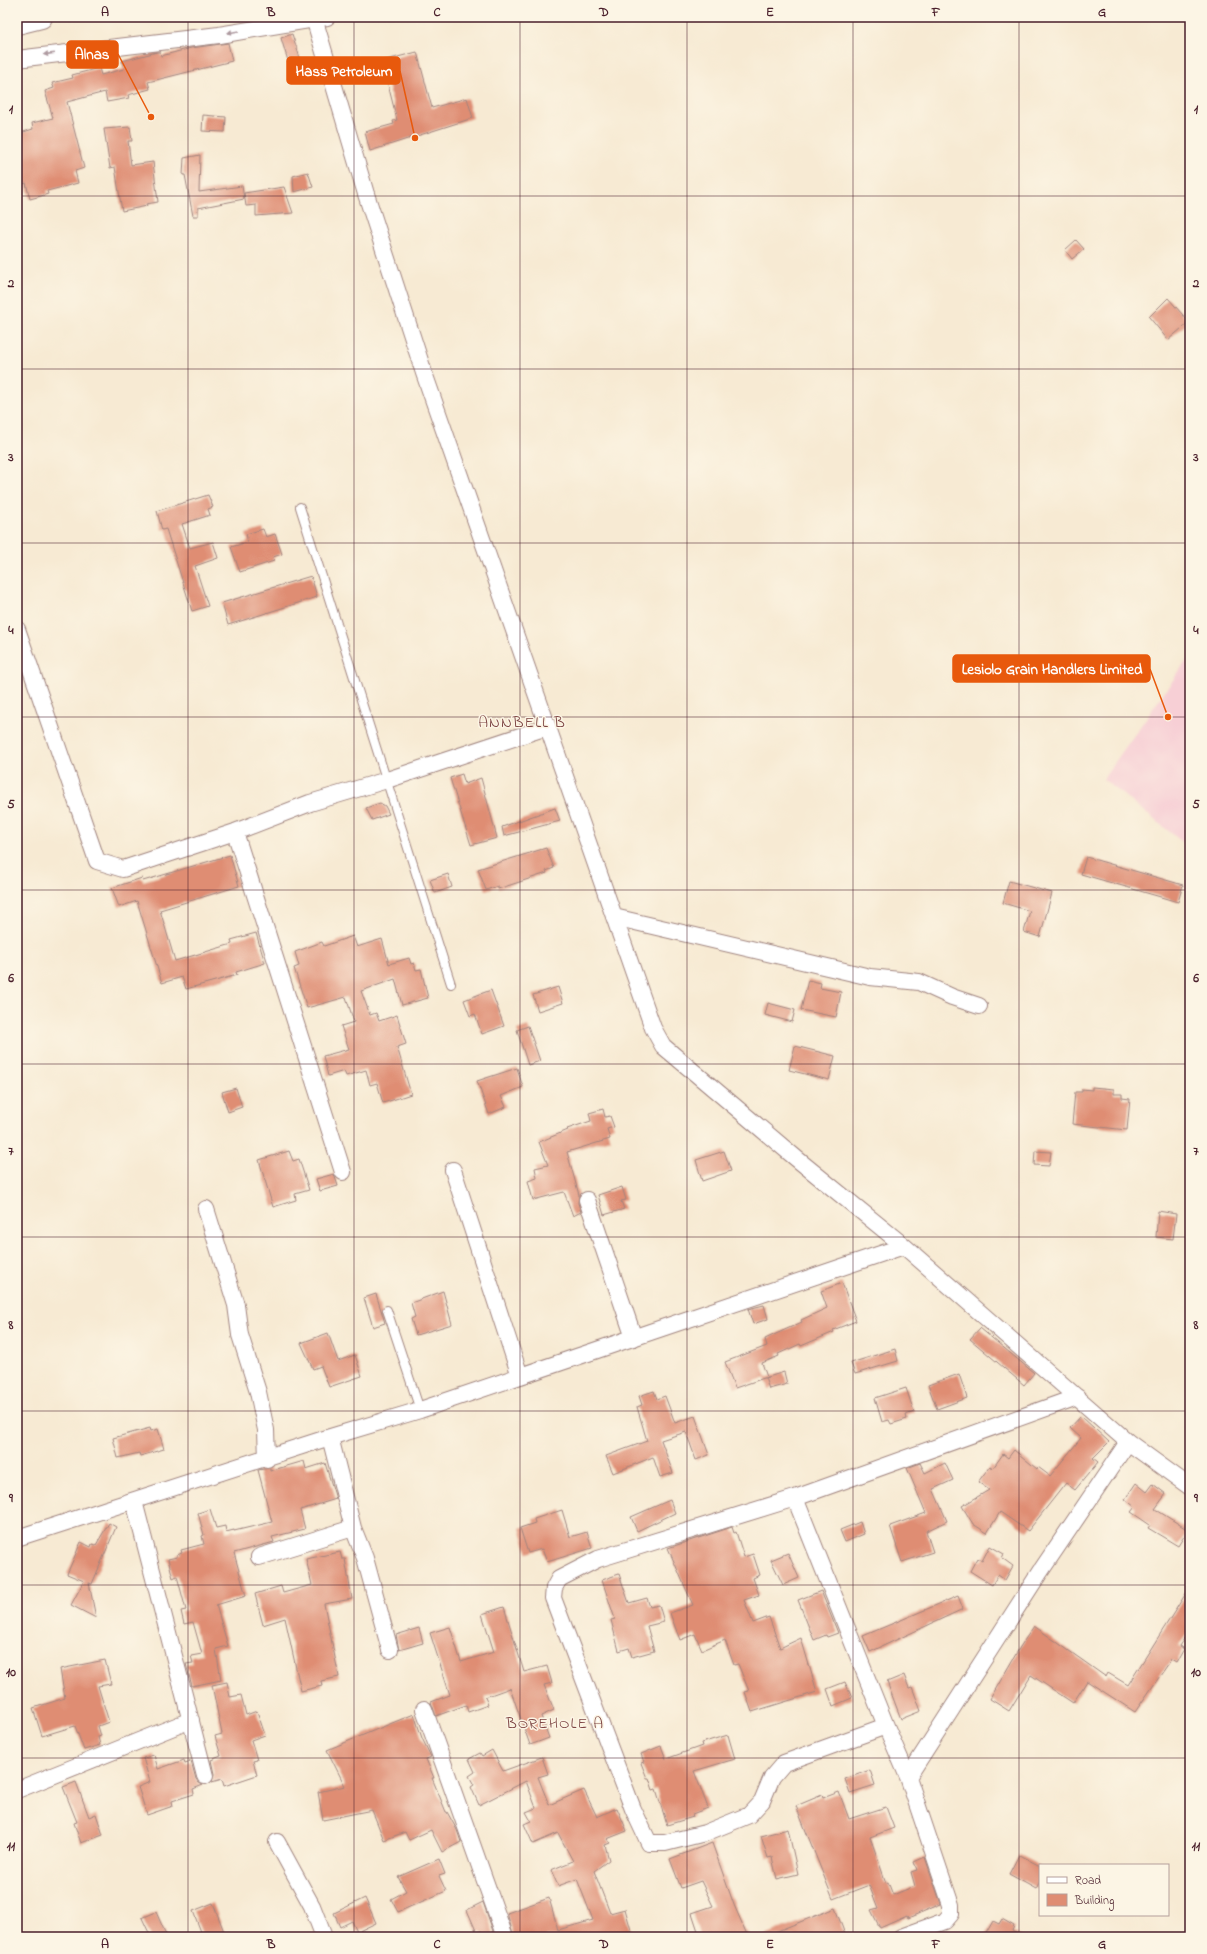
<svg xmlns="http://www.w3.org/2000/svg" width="1207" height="1954" font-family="'Indie Flower',sans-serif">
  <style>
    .built { fill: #f7cfd5 }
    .building { fill: #df8d73 }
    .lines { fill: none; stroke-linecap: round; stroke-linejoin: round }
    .lane-casing { stroke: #a0847f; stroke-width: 10 }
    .street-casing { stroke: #a0847f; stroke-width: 18 }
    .highway-casing { stroke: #a0847f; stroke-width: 24 }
    .lane { stroke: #fff; stroke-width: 8 }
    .street { stroke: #fff; stroke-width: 16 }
    .highway { stroke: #fff; stroke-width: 22 }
    .oneway { fill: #ae9aa0 }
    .grid { fill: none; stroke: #4a1f2b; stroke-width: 1; stroke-opacity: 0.55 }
    .labels { text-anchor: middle; stroke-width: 3; stroke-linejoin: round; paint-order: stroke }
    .quarter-label { font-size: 16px; letter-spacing: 1px; fill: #7e4644; stroke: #fcf5e5 }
    .leader { fill: none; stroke: #e8590c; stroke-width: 1.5 }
    .callout-dot { fill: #e8590c; stroke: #fcf5e5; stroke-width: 1.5 }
    .callout { fill: #e8590c; stroke: #e8590c; stroke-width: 1.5 }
    .callout-label { font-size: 15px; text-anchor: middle; font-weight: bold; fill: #fff }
    .neatline { fill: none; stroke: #4a1f2b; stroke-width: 1.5 }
    .grid-label { font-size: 13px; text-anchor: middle; font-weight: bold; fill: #4a1f2b }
  </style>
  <rect width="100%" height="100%" fill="#fcf5e5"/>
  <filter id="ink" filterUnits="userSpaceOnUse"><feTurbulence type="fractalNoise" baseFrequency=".025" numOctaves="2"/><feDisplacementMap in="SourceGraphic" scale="8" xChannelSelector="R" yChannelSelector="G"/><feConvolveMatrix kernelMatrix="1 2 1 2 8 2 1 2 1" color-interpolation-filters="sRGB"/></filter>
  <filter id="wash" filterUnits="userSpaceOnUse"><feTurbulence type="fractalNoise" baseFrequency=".012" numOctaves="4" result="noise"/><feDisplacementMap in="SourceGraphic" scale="16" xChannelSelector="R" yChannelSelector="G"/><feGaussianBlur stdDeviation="0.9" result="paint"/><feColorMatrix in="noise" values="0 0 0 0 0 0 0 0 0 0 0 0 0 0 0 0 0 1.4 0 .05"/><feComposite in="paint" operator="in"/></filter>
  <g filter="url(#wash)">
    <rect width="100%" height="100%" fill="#f7ead3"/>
    <path class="built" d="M1190,656V848L1103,779Z"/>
    <g id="blocks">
      <path class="building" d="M292,34L305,73L293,77L281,38Z
        M228,43L232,61L148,82L150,89L128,95L129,98L107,102L105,92L67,102L84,168L75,171L78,183L47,191L48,194L30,199L26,183L17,186V134L33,129L32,123L53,118L45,91L54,88L52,83L73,78L72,75L99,68L101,75L124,69L122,61L157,52H160L161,56L191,48Z
        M417,52L432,108L467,98L473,118L370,151L365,132L394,124L393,121L397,120L382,61Z
        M203,115L226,117L225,132L202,131Z
        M130,127L132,141H128L131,165L153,162L158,202L146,204L147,206L122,211L115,167L110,168L104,129Z
        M200,155L199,192L242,186L244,199L198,208V216H193L185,175H183L184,158Z
        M308,172L313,187L294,192L293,176Z
        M284,187L293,213L256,216V205L246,206L244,193Z
        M1076,240L1084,249L1072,259L1065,250Z
        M1168,298L1189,322L1168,340L1149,317Z
        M208,495L213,507L208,509L210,515L182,524L190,548L213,542L218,558L195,566L208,606L192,611L166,529L162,530L157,511Z
        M263,529L266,537L275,534L282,554L273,557L274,561L240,572L231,547L248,542L246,534Z
        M311,576L317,597L228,625L222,603Z
        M462,774L465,784L481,778L497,838L471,845L450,778Z
        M380,803L385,806L389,814L372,820L366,808Z
        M555,808L560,821L504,836L502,827Z
        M546,848L554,868L546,871L547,873L498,889V886L486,890L478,869Z
        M230,855L239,886L160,910L175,961L232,944L231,940L256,933L265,963L236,972L237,975L186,989L182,977L162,983L137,901L119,907L112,888L142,878L143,881Z
        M1086,857L1183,885L1178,902L1081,874Z
        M448,874L452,887L435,893L430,880Z
        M1009,881L1052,893L1040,937L1024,932L1030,911L1003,903Z
        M353,936L357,947L382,939L389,964L409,958L411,964L414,963L416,970L421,969L428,998L402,1005L395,979L361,991L370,1015L376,1013L379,1021L397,1015L406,1044L397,1047L411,1094L383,1103L377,1083L370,1085L366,1070L346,1076L344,1071L328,1076L323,1056L349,1049L341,1026L354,1022L346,997L307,1008L294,968L299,966L295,952L322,942L324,946Z
        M808,980L821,983L820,988L841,992L836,1017L801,1010Z
        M558,987L563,1003L538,1011L533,995Z
        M491,990L504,1026L482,1034L475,1014L470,1016L464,1000Z
        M768,1003L795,1010L792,1022L765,1015Z
        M528,1026L540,1061L528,1065L517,1030Z
        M795,1046L835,1056L829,1080L789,1070Z
        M517,1068L523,1087L501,1096L506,1107L489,1114L477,1081Z
        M1092,1087L1114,1089V1094H1122V1098L1130,1099L1127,1130L1072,1124L1075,1092H1082V1089L1092,1090Z
        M236,1088L242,1107L228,1112L222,1092Z
        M603,1109L605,1117L610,1116L614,1127L607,1129L610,1139L567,1152L579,1195L578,1203L581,1212L573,1216L564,1192L533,1200L528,1181L537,1178L535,1168L548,1165L539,1142L568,1130L567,1129L591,1121L589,1113Z
        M289,1151L293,1161L299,1159L309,1190L295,1194L296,1200L273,1207L259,1160Z
        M724,1151L731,1171L702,1181L696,1160Z
        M1035,1151L1051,1152L1049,1166L1034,1165Z
        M334,1174L338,1186L320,1191L316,1179Z
        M622,1187L626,1200L621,1201L624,1209L604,1215L598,1195Z
        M1158,1211L1176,1214L1173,1239L1156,1237Z
        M842,1283L856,1321L833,1330L834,1332L801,1346L800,1344L778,1354L779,1356L762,1363L767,1377L735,1388L725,1362L767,1346L765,1339L802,1322L801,1320L827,1308L821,1291Z
        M443,1291L452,1324L416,1335L411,1319L415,1317L411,1303Z
        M376,1294L385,1323L373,1327L364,1298Z
        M764,1305L768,1319L753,1324L748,1309Z
        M980,1328L1034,1373L1024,1385L970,1339Z
        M328,1333L338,1361L355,1355L362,1376L329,1387L321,1366L313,1369L301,1343Z
        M895,1349L898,1361L855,1374L851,1363Z
        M784,1372L787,1384L769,1389L765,1378Z
        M959,1374L967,1398L937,1409L928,1385Z
        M906,1388L914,1412L906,1415L907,1419L891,1424L889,1420L882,1422L875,1398Z
        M654,1391L657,1399L665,1396L675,1423L695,1416L709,1455L696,1460L686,1432L661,1440L673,1473L660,1477L653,1457L613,1473L606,1456L647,1441L637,1407L642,1405L639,1396Z
        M1081,1416L1109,1442L1093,1458L1098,1462L1075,1490L1066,1483L1028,1531L1000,1512L987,1533L973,1524L962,1506L989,1490L978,1482L990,1466L993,1468L1003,1454L1008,1458L1014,1450L1037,1469L1038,1467L1050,1476L1081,1438L1070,1428Z
        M150,1428L151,1431L158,1429L164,1449L140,1456L139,1453L118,1458L113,1438Z
        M304,1461L306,1469L325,1463L336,1499L300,1510L305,1529L272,1537L274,1542L234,1553L246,1596L216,1605L228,1646L216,1649L221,1680L192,1686L186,1664L193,1663L191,1656L202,1654L193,1622L184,1624L181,1611L186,1610L177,1576L173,1578L168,1559L177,1557V1555L182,1553L181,1550L204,1544L202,1536L204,1535L198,1513L210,1509L216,1528L225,1526L226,1532L234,1530V1531L272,1522L258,1470L270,1468V1471Z
        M920,1463L925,1473L945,1463L953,1480L933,1489L947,1521L926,1531L933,1552L902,1562L890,1526L926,1513L907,1468Z
        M1136,1483L1147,1492L1153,1484L1166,1494L1155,1509L1188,1530L1178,1546L1148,1528L1150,1525L1131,1512L1135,1507L1125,1499Z
        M670,1500L675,1513L637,1531L631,1517Z
        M562,1510L570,1537L587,1532L592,1548L547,1562L542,1549L528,1553L520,1528L535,1523L534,1519Z
        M860,1522L864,1534L845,1542L840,1530Z
        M109,1523L116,1527L92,1584L89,1583L96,1618L71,1605L84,1581L67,1574L81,1542L91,1547L92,1544L96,1545Z
        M732,1527L734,1533L736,1532L744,1557L753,1554L760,1575L753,1578L759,1595L744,1600L753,1623L769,1617L780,1648L801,1638L817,1692L752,1712L745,1692L749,1691L738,1664L734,1665L725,1640L702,1650L695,1634L680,1640L670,1613L693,1605L668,1548Z
        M990,1546L1004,1554L1002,1558L1013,1566L1005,1580L998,1575L992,1585L970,1571L977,1558L982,1561Z
        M340,1552L342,1559H345L352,1599L324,1604L339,1677L321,1681L322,1686L301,1691L285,1618L263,1625L255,1594L281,1586L283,1593L312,1585L306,1559Z
        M788,1553L799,1578L783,1585L771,1560Z
        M619,1574L629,1603L647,1598L650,1607L659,1605L664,1622L647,1626L654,1651L632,1657L629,1648L619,1651L611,1620L615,1619L602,1580Z
        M1190,1587V1630L1179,1646L1184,1649L1176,1663L1171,1660L1135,1712L1087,1681L1073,1703L1031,1675L1009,1711L990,1699L1020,1647L1034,1626L1106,1677L1108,1673L1128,1685Z
        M821,1591L838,1633L827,1637L826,1635L814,1640L798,1600Z
        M958,1596L963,1609L870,1652L863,1636Z
        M504,1607L524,1672L547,1666L552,1683L544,1685L554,1710L541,1716L549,1738L530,1745L510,1688L485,1697L488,1705L468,1712L466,1705L436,1716L431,1702L450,1695L430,1633L450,1627L461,1662L494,1652L482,1614Z
        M419,1628L423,1643L399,1650L396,1635Z
        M105,1660L111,1684L98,1686L109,1722L98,1726L101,1736L98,1737L100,1745L84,1750L75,1726L42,1736L33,1708L65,1698L60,1669Z
        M904,1675L909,1688L912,1687L921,1711L901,1719L887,1682Z
        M227,1682L230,1697L241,1695L246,1715L257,1711L265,1735L251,1740L257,1760L253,1761L257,1775L224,1786L222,1779L212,1782L214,1774L211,1760L221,1756L215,1736L222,1734L212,1685Z
        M845,1682L852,1698L833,1706L827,1689Z
        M414,1714L422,1738L431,1757L426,1759L434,1778H432L446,1812H447L457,1830L461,1842L442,1852L431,1830L409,1840L405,1832L384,1840L372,1810L323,1820L318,1792L345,1786L327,1750Z
        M728,1735L735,1759L694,1771L708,1808L692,1814L693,1817L667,1825L656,1789L653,1790L649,1778H647L641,1763L644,1762L641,1754L661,1746L666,1759L702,1746L701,1743Z
        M492,1750L503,1771L542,1757L548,1774L538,1777L549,1805L584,1790L597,1817L617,1808L627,1831L607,1839L610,1843L605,1845L609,1860L594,1871L610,1913L625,1909L633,1937H514L507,1913L549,1898L558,1930L593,1920L577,1879L558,1886L551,1870L573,1861L558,1833L533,1844L524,1824L531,1821L526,1812L536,1808L526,1781L479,1805L471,1787L474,1785L469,1776L475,1772L469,1759L480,1753L482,1756Z
        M154,1755L158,1769L184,1760L185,1763L191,1761L196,1779L199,1783L203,1785L193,1789L194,1794L172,1801L173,1806L147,1815L138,1787L150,1782L143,1758Z
        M870,1770L875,1785L850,1793L845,1779Z
        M76,1782L89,1817L96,1814L103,1835L81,1843L74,1823L77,1822L63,1787Z
        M839,1792L849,1819L886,1807L894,1828L870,1837L886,1883L888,1882L893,1895L915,1886L911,1872L917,1870L914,1862L925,1857L941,1904L908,1918L907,1916L880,1928L871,1910L878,1908L869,1885L833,1899L796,1806L822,1795L823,1798Z
        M788,1829L798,1874L777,1879L772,1857L768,1858L761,1836Z
        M712,1843L734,1905L748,1937H700L692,1913L713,1906L701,1881L681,1888L670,1859Z
        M1019,1855L1040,1866V1881L1036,1889L1009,1874Z
        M439,1859L445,1874L439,1876L446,1891L398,1912L391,1899L406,1891L398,1877Z
        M365,1898L376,1923L357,1932L352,1921L340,1927L334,1913Z
        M483,1902L495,1937H484L481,1931L477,1933L467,1910Z
        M213,1903L226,1937H203L193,1911Z
        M835,1908L846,1937H765V1936Z
        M156,1912L167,1937H151L142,1918Z
        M1002,1919L1014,1926L1012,1931L1022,1937H984L993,1921L999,1924Z"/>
    </g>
  </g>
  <g filter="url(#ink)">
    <use href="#blocks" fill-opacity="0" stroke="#a0847f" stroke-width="1"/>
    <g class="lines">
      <defs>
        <path id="lane" d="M300,507L451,984
          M387,1310L420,1410"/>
        <path id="street" d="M314,18L366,194L424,373L653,1028L663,1046L797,1159L904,1246L1128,1442L1190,1487
          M17,59L219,35L327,17
          M17,629L97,861L123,869L235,832L310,803L387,780L547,727
          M235,832L343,1172
          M614,917L870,977L919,982L952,997L979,1006
          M453,1170L520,1376
          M587,1200L634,1338
          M206,1209L236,1305L240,1335L258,1392L266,1430L267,1459
          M330,1437L353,1528L365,1558L390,1650
          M795,1498L886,1726L908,1777L951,1905V1914L945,1921L901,1937
          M134,1501L205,1776
          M17,1538L330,1437L420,1410L904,1246
          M259,1557L353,1528
          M424,1709L505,1937
          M886,1726L784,1763L772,1777L762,1801L749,1815L705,1833L665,1843H649L633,1809L553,1598L554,1588L559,1579L598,1559L795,1498L1077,1397
          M908,1777L1040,1572L1128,1442
          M17,1790L191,1720
          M277,1842L312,1906L324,1937"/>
        <path id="highway" d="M17,23L41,17"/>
      </defs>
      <use href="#lane" class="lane-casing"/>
      <use href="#street" class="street-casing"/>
      <use href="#highway" class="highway-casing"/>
      <use href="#lane" class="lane"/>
      <use href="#street" class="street"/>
      <use href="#highway" class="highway"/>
    </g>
    <defs><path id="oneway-solid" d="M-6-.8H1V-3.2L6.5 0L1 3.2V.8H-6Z"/></defs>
    <g class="oneway">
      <use href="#oneway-solid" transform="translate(233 32) rotate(170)"/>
      <use href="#oneway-solid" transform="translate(49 54) rotate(173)"/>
    </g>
  </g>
  <path class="grid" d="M188,17V1937M354,17V1937M520,17V1937M687,17V1937M853,17V1937M1019,17V1937M17,196H1190M17,369H1190M17,543H1190M17,717H1190M17,890H1190M17,1064H1190M17,1237H1190M17,1411H1190M17,1585H1190M17,1758H1190"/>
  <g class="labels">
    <g class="quarter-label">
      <text x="522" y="727">ANNBELL B</text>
      <text x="555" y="1728">BOREHOLE A</text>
    </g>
  </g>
  <path class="leader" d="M151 117L118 54M415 138L400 71M1168 717L1150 669"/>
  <g class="callout-dot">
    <circle cx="151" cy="117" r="4"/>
    <circle cx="415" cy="138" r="4"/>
    <circle cx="1168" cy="717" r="4"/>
  </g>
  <g class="callout">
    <rect x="67" y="41" width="51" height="27" rx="4"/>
    <rect x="287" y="57" width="113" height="27" rx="4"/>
    <rect x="953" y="655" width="197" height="27" rx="4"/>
  </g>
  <g class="callout-label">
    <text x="92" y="59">Alnas</text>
    <text x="344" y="76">Hass Petroleum</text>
    <text x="1052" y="674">Lesiolo Grain Handlers Limited</text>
  </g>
  <rect width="1207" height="1954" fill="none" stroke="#fcf5e5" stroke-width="44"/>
  <rect x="1039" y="1864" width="130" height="52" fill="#fcf5e5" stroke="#b59f9b"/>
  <rect x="1047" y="1877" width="20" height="6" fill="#ffffff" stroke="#b59f9b"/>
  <text x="1075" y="1884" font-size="12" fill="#4a1f2b">Road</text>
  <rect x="1047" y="1894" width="20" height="12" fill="#df8d73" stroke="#b59f9b"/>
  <text x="1075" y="1904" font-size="12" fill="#4a1f2b">Building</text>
  <rect x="22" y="22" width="1163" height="1910" class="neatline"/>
  <g class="grid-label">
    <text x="105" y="16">A</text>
    <text x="271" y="16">B</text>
    <text x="437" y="16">C</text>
    <text x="604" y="16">D</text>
    <text x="770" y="16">E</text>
    <text x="936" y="16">F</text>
    <text x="1102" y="16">G</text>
    <text x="11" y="113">1</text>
    <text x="1196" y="113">1</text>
    <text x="11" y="287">2</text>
    <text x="1196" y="287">2</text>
    <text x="11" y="461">3</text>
    <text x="1196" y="461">3</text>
    <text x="11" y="634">4</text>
    <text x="1196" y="634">4</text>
    <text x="11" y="808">5</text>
    <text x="1196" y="808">5</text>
    <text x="11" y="982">6</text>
    <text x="1196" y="982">6</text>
    <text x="11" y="1155">7</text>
    <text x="1196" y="1155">7</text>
    <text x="11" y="1329">8</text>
    <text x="1196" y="1329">8</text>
    <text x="11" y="1502">9</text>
    <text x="1196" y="1502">9</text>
    <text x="11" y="1676">10</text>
    <text x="1196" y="1676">10</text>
    <text x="11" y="1850">11</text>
    <text x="1196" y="1850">11</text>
    <text x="105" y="1948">A</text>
    <text x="271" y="1948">B</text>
    <text x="437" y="1948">C</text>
    <text x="604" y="1948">D</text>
    <text x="770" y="1948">E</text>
    <text x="936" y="1948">F</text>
    <text x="1102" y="1948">G</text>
  </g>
</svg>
